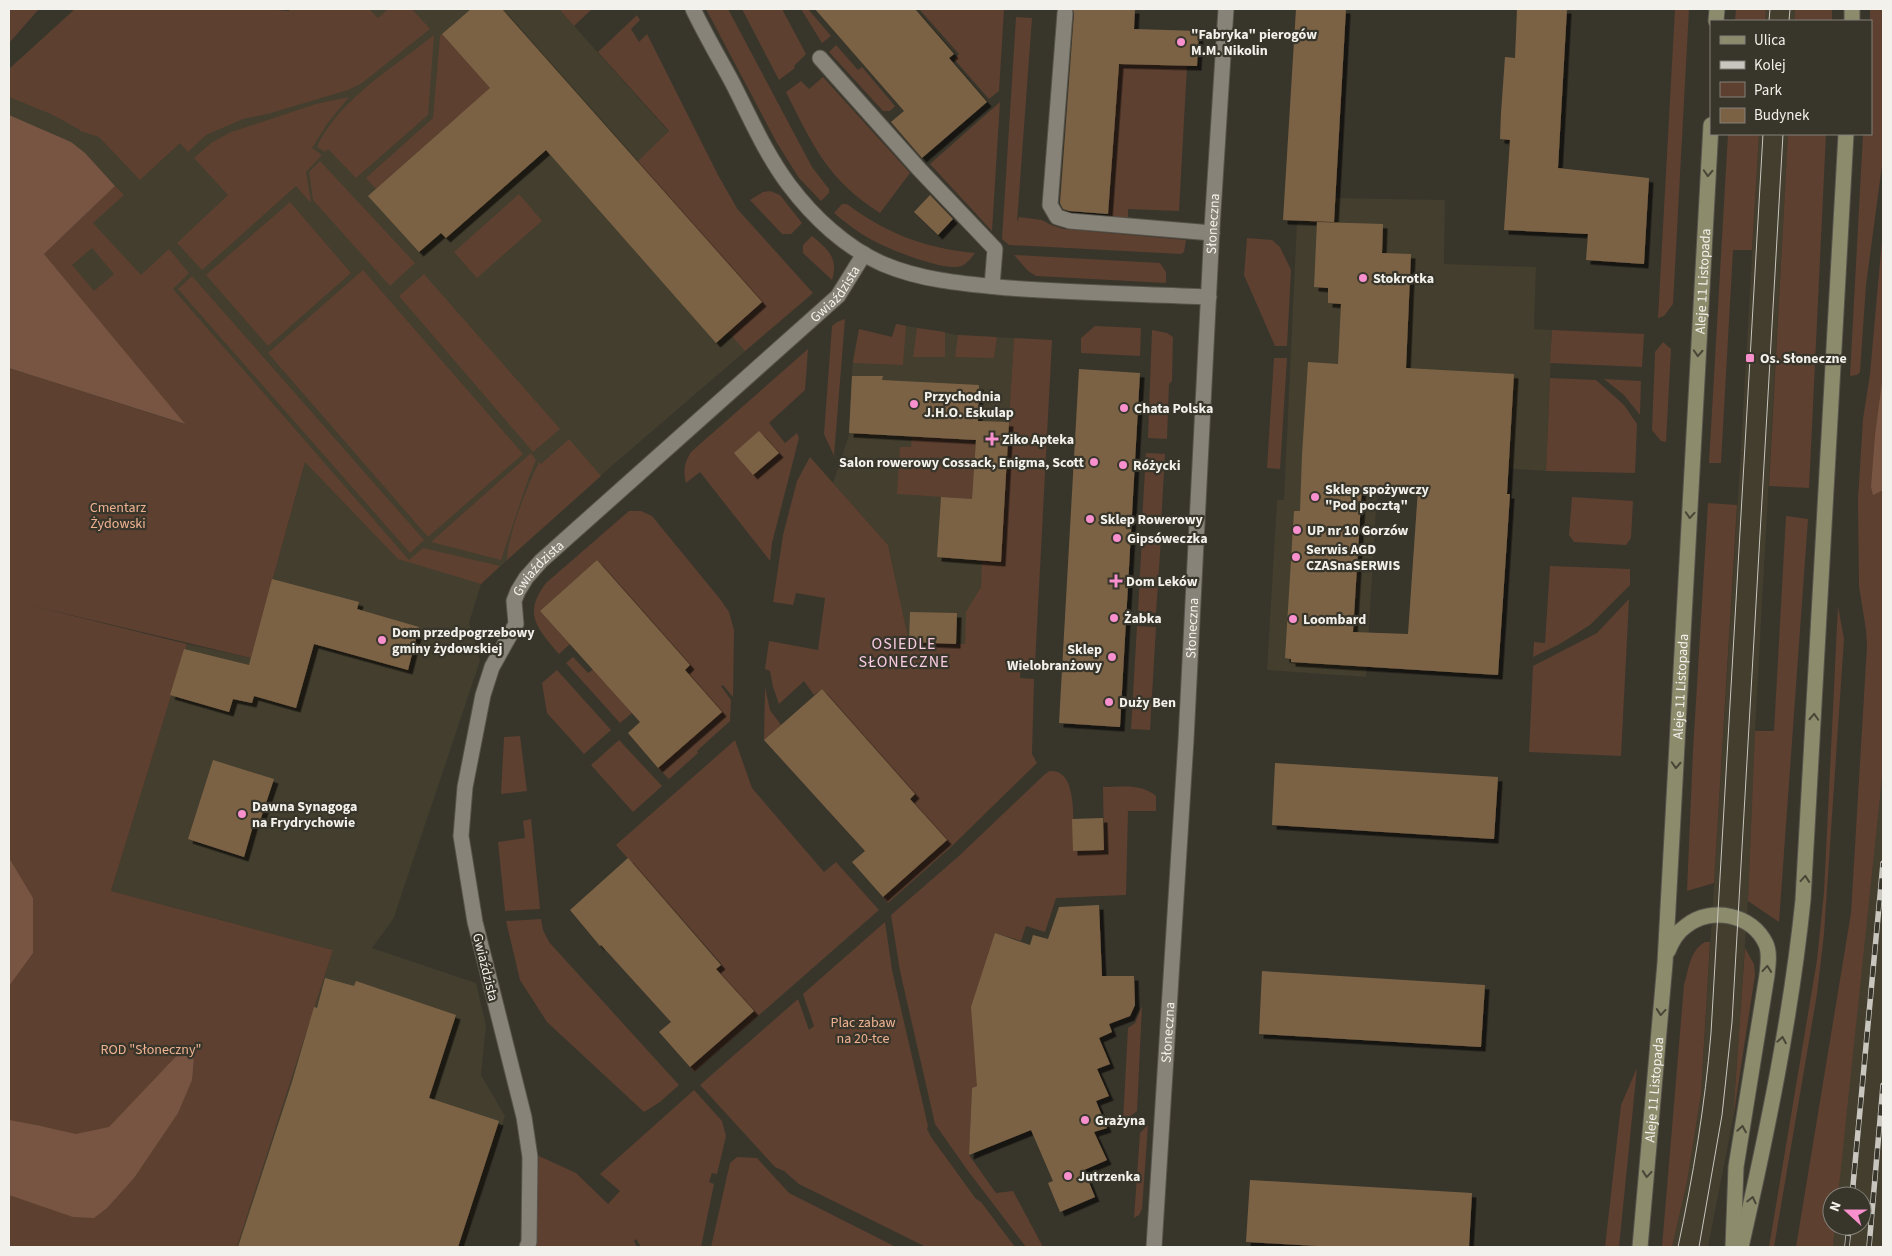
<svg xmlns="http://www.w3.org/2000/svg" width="1892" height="1256" font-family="'Source Sans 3',sans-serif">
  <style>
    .built { fill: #433e2e }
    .green { fill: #5d4030; fill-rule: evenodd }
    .forest { fill: #785543 }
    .building { fill: #7c6245; fill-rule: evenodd; filter: url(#shadow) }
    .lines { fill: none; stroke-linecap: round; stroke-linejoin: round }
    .minor-casing { stroke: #56534b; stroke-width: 17 }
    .secondary-casing { stroke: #56534b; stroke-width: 17 }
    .minor { stroke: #878378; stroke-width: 15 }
    .secondary { stroke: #8c8c6d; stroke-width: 15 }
    .tram { stroke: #c8c6bf; stroke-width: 1 }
    .rail-casing { stroke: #c8c6bf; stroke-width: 5.5 }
    .rail { stroke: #38352b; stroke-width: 4; stroke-dasharray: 11; stroke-linecap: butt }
    .oneway { stroke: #494638 }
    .poi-dot { fill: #f790cd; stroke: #38352b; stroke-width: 2 }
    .labels { text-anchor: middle; stroke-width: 4.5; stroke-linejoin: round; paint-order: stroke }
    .poi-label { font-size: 14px; font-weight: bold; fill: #f3f1eb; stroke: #38352b; text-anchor: start }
    .street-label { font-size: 14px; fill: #f3f1eb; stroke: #38352b }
    .park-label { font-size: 14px; fill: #f0b392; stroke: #38352b }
    .quarter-label { font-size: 16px; letter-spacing: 1px; fill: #f8cbe3; stroke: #38352b }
  </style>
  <defs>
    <filter id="shadow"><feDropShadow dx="4.5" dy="4.5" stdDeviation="0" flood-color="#0009"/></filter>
  </defs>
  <rect width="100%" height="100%" fill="#38352b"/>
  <path class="built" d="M75,9L212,29L355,9H559L813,293L607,470L481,584L469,623L480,661L398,905L394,918L372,948L476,983L486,1025L481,1075L505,1116L465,1247H237L333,950L111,891L187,644L251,658L305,462L9,368V69Z
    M1766,9H1795V21H1765Z
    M1759,134H1788L1755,731L1748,901L1733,1119L1708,1247H1672L1687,1182L1701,1094L1740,464Z
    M1335,198L1445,200L1444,264L1536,267L1534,329L1552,330L1546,471L1379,460L1366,677L1267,670L1277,500H1284L1297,221L1333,222Z
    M896,324L957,335L1014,338L990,721L912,658L888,545L833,483L849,435L853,358L859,329L892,337Z
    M1883,769V1247H1831L1833,1226H1862V1196H1837Z"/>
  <path class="green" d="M9,9H39L9,43Z
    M75,9H266L289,11V9H369L378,18L388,9H412L430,29L362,83L348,90L271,113L243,119L206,135L188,152L180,143L140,180L99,137L80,131V130L51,114L9,97V69Z
    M559,9H592L574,26Z
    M706,9H728L812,167L829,189V193L821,201L799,178L777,143Z
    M742,9H782L806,54L794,66L795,68L779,80Z
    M801,9H808L831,36L822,43Z
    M919,9H1004L999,91L989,99L954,59L959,54Z
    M1675,9H1689L1673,304L1664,316L1658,318Z
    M1736,9H1766L1765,21H1735Z
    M1795,9H1832V21H1795Z
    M1870,9H1883V158L1866,285L1860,372L1857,375L1850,376L1863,134H1871Z
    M637,15L640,20L631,29L639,42L647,34L718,175L738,210L813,293L745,351L728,332L761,302L637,162L669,131L598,52Z
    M1016,17L1032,18L1017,222L1019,217L1042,220L1051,225L1064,229L1186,240L1184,252L1181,254L1009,245L1002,239Z
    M442,34L500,99L457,117L376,189L366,178L433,118L440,36Z
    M434,35L428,115L356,178L328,149L325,152L317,147L320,140C347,94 393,68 434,35Z
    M836,45L858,70L862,67L895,106L890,111H883L829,52Z
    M1119,59L1162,65L1187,66L1179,211L1128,209V217H1108Z
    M823,77L910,173L880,213C828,180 813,146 786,92L801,81L809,89Z
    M349,97L327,124L312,148L322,155L306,172L311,201L310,202L296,186L202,270L177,243L228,195L194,158L211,143L231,132L316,104Z
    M1000,102L992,231L930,164Z
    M1728,134H1759L1752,250H1733L1721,463H1709Z
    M1788,134H1826L1809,488L1769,486Z
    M320,161L415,263L390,286L313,200L309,172Z
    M115,186L124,195L93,223L141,275L169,249L189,273L173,289L409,560L423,548L500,566L481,584L398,559L305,462L251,658L25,604L187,644L111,891L333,950L237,1247H9V368L184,424L44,254ZM92,248L114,274L94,291L72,265Z
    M770,191L780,195L802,223L791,234H782L750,200L763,192Z
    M519,194L542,221L477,278L454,252Z
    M290,202L351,273L268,346L206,275Z
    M842,204H847C887,234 925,248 975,253C971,258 967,264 961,266C945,272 888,249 872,240C859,233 846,223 834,213Z
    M1883,229V769L1838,1196H1832V1226H1835L1833,1247H1796L1851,913L1867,646L1866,630L1859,586L1858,500L1863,419L1870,374Z
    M812,236C827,249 839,257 832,280L803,253V245Z
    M1247,238L1272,240L1280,247L1291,270L1287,346H1275L1244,275Z
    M1014,255L1160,263L1166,272V283L1036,276L1028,271Z
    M363,270L523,454L428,537L268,353Z
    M424,274L560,429L533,452L399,296Z
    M192,276L424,540L410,553L178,289Z
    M845,319L834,456L824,434L832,326L837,322Z
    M896,324L906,326L903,365L853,363L859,329L892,337Z
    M1095,326L1141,328L1140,356L1081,353V338Z
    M917,328L945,332V357H913Z
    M1152,330L1167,333L1173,337L1172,381L1169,384L1167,439L1148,438Z
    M1552,330L1644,334L1642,367L1550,363Z
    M958,335L997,337L994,358L955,357Z
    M1014,338L1052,340L1035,664L1021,663L1020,678L1034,679L1032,754L1037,763L952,846L888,903L883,897L946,840L910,799L915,794L822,689L814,695L804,681L779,704L773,687L770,671L765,669L769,641L818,650L825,598L796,593L793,605L773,602L783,535L797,481L810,457L888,545L909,642L965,644L966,612L981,587L982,560L1000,561Z
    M1663,342L1671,349L1666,442L1661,441L1652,430L1655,352Z
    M808,349L805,390L769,423L785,443L797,433L799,438L772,543L770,561L700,472L686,483C683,471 684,463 691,452Z
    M1274,358H1287L1280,469L1267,468Z
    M1550,378L1596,380L1624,405L1637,424L1635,473L1546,471Z
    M1604,379L1641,381L1640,415L1624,395Z
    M912,436L973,440V443H976L972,499L897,494L900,447H911Z
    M569,439L601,476L507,560C507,536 528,484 539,462L541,464Z
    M531,453L536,460L529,477L501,560L431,542Z
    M1146,453L1165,454L1161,524L1142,522Z
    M1572,497L1633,501L1631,538L1626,545L1574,542L1569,535Z
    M1708,503L1737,505L1714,883L1687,891L1693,751Z
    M629,511H641L652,516L720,599L729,612L734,630L733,697L723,685L721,686L731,700L730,721L697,751L698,753L669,779L658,768L721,712L685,670L690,665L597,560L540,611L570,644L559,654C538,629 522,614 546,583Z
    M1786,516L1808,519L1779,922L1748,901L1755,731H1774Z
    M1142,537L1161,539L1156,613L1138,612Z
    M1550,566L1630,569V585L1590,625L1558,645L1533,657L1534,642L1545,643Z
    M1629,599L1621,756L1529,752L1533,666L1597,633Z
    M1838,606L1844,639L1824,934L1817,994L1774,1247H1769L1817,960L1824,892Z
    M1137,626L1156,627L1150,730L1131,729Z
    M573,657L588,673L594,669L632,713L620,723L566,663Z
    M557,670L611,730L584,754L547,713L542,683Z
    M765,687L770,710L781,725L764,740Z
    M520,736L527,791L501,794L504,737Z
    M619,740L662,786L633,812L591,765Z
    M735,740L752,788L824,872L836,862L879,910L694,1072L690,1067L753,1011L716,969L721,964L616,845Z
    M1050,771C1081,769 1071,831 1074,851L1104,850L1103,787C1121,787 1141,783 1156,796V811H1128L1126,895L1056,898L1045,932L1026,926L1021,941L995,933L977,1086L972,1088L969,1155L996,1193L1013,1191L1043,1247H1026L968,1171L935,1124L900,971L891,915L960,855L1045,774Z
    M531,819L540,909L505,911L498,842L525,838L523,821Z
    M541,919L543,930L549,942L679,1085L660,1102L644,1112L547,1022L520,980L506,921Z
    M885,922L892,970L928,1126L927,1129L931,1137L976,1199L981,1202L1015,1247H926L799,1184L784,1171L775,1167L700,1085L798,999L809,1030L814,1026L803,994Z
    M1705,942H1710L1701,1094L1687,1182L1672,1247H1662L1684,985C1689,970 1689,951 1705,942Z
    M1745,948L1754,964L1755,975L1733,1119Z
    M1142,1006L1137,1111L1123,1122L1128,1028L1135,1023Z
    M1637,1068L1619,1247H1605L1621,1105Z
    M694,1090L722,1121L726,1136L717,1174L712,1173L709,1182L714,1184L701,1247H641L636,1239L634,1241L637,1247H534L539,1156L576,1173L608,1204L620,1191L600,1174Z
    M1148,1125L1142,1209L1139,1215L1134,1218L1140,1133Z
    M737,1157L757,1158L789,1193L896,1247H711L730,1163Z"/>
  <path class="forest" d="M9,115L71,142L85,153L115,186L44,254L185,424L9,368Z
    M1883,374V490L1873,495L1871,487L1875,436Z
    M9,858L33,898V953L9,986Z
    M184,1048L194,1056L192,1080L178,1113L134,1178L107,1208L94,1218L73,1217L9,1195V1120L36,1125L76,1134L109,1127Z"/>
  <path class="building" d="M471,9H502L762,302L716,343L546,150L446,238L441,233L419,252L368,196L490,88L442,34Z
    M815,9H915L954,54L949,58L987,102L922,158L891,122L904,111Z
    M1073,9H1135L1134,29L1199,31L1197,66L1119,64L1108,214L1069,211L1063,209L1060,203L1074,14Z
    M1296,9H1346L1334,222L1283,220Z
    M1517,9H1567L1558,168L1649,178L1644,264L1586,260L1588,234L1504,230L1510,140L1500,139L1501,113L1505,57L1515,58Z
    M930,195L953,219L938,235L914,212Z
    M1317,222L1383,224L1382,253L1411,254L1406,368L1514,374L1507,494H1510L1498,675L1291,662V659L1285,658L1294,511H1300L1302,455L1308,362L1338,364L1341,304L1328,303V288L1314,287ZM1362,486L1418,489L1408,634L1353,632Z
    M1079,369L1140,373L1120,727L1059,723Z
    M852,376H883L882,380L979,385L978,421L1009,422L1001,562L937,557L941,497L972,499L976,440L849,433Z
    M759,431L779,453L753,475L734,453Z
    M597,560L690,665L685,670L722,712L658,768L628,733L640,722L540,611Z
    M272,579L359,602L357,609L419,627L408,670L314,644L296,708L254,696L252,703L233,699L229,712L170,695L184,649L249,665Z
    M910,612L957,613L956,644L909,642Z
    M822,689L915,794L910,799L947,840L883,897L852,862L865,851L764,740Z
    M213,760L274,779L260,821L255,819L244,857L188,839Z
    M1275,763L1498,777L1494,839L1272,825Z
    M1103,818L1104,850L1073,851L1072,819Z
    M628,858L721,965L716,969L754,1011L690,1067L659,1032L671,1022L601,945L600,946L570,910Z
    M1099,905L1102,976H1134L1135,1005L1130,1016L1109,1024L1112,1032L1099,1038L1110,1064L1097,1069L1109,1096L1096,1101L1107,1128L1094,1132L1107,1160L1084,1170L1095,1197L1060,1212L1048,1183L1053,1181L1031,1130L969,1155L972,1088L977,1086L971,1007L995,933L1030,945L1033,935L1048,939L1059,907Z
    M1262,971L1485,985L1481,1047L1259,1034Z
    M325,978L354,986L356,981L456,1015L429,1098L499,1121L458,1247H238L292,1082L314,1007L317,1008Z
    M1250,1180L1472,1193L1469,1247H1335L1246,1242Z"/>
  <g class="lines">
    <defs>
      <g id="minor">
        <path d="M693,9C705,34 719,58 732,82C750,117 765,153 789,185C813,217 846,248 883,264C923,281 966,284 1009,288C1076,293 1142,294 1209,297"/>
        <path d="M1065,13L1050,205L1057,217L1070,221L1212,233"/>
        <path d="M820,58L919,169L995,249L992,286"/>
        <path id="s1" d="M527,1247L529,1242L530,1157L524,1117L475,922L461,836L465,787L483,695L492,667L516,624L514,601L518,591L526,578L541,561L838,296L864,254"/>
        <path id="s2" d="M1154,1247L1186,740L1212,228L1226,9"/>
      </g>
      <g id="secondary">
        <path d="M1716,21L1717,9"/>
        <path d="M1852,21V9"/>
        <path d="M1668,951C1672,941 1677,932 1686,926C1711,906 1752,914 1766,944C1770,953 1768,965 1767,975L1736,1167L1733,1247"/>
        <path id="s3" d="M1640,1247L1665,963L1711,125"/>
        <path d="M1741,1247C1767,1133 1791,1017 1803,900L1846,134"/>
      </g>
    </defs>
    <use href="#minor" class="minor-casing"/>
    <use href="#secondary" class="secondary-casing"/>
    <use href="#minor" class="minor"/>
    <use href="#secondary" class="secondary"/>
    <path class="tram" d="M1769,21L1770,9
      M1789,21L1790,9
      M1678,1247C1693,1176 1705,1106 1711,1033L1763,134
      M1699,1247L1722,1115L1732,1022L1783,134"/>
    <defs>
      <path id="rail" d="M1852,1196L1883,863
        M1847,1247L1849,1226
        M1869,1247L1883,1085"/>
    </defs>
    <use href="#rail" class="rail-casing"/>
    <use href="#rail" class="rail"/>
  </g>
  <defs><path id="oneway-chevron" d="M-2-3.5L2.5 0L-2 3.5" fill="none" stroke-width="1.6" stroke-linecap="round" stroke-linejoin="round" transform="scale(1.25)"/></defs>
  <g class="oneway">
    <use href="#oneway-chevron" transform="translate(1708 173) rotate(93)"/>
    <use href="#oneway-chevron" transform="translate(1698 353) rotate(93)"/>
    <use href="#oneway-chevron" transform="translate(1690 515) rotate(94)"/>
    <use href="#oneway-chevron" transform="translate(1814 717) rotate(-87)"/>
    <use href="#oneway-chevron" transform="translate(1676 765) rotate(93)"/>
    <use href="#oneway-chevron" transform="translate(1805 879) rotate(-85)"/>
    <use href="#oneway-chevron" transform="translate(1767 969) rotate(-85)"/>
    <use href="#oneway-chevron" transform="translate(1661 1012) rotate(95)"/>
    <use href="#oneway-chevron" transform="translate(1782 1040) rotate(-80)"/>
    <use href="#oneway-chevron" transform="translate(1742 1129) rotate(-81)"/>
    <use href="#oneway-chevron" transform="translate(1647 1174) rotate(95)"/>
    <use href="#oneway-chevron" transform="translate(1752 1200) rotate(-77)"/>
  </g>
  <g class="poi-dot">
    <circle cx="1181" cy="42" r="5"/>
    <circle cx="1363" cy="278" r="5"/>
    <rect x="1745" y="353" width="10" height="10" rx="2.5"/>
    <circle cx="914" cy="404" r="5"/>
    <circle cx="1124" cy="408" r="5"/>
    <path d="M989.5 431.5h5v5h5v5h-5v5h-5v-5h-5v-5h5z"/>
    <circle cx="1094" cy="462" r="5"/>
    <circle cx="1123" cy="465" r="5"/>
    <circle cx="1315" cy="497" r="5"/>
    <circle cx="1090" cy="519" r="5"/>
    <circle cx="1297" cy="530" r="5"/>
    <circle cx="1117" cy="538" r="5"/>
    <circle cx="1296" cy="557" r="5"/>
    <path d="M1113.5 573.5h5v5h5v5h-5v5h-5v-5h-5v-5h5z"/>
    <circle cx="1114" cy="618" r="5"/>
    <circle cx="1293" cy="619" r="5"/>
    <circle cx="382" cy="640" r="5"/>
    <circle cx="1112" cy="657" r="5"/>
    <circle cx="1109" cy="702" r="5"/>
    <circle cx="242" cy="814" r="5"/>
    <circle cx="1085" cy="1120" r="5"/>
    <circle cx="1068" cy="1176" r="5"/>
  </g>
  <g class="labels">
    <g class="poi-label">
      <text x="1191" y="39">"Fabryka" pierogów<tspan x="1191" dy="16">M.M. Nikolin</tspan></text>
      <text x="1373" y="283">Stokrotka</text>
      <text x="1760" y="363">Os. Słoneczne</text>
      <text x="924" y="401">Przychodnia<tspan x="924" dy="16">J.H.O. Eskulap</tspan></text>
      <text x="1134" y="413">Chata Polska</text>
      <text x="1002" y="444">Ziko Apteka</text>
      <text x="1084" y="467" text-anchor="end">Salon rowerowy Cossack, Enigma, Scott</text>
      <text x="1133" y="470">Różycki</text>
      <text x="1325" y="494">Sklep spożywczy<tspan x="1325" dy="16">"Pod pocztą"</tspan></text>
      <text x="1100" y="524">Sklep Rowerowy</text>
      <text x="1307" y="535">UP nr 10 Gorzów</text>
      <text x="1127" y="543">Gipsóweczka</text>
      <text x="1306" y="554">Serwis AGD<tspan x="1306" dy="16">CZASnaSERWIS</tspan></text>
      <text x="1126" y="586">Dom Leków</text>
      <text x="1124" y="623">Żabka</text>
      <text x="1303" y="624">Loombard</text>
      <text x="392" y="637">Dom przedpogrzebowy<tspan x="392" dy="16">gminy żydowskiej</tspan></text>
      <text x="1102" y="654" text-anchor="end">Sklep<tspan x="1102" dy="16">Wielobranżowy</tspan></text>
      <text x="1119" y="707">Duży Ben</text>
      <text x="252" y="811">Dawna Synagoga<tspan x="252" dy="16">na Frydrychowie</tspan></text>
      <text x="1095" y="1125">Grażyna</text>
      <text x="1078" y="1181">Jutrzenka</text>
    </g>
    <g class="street-label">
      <text dy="5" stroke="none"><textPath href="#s2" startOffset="1025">Słoneczna</textPath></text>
      <text dy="5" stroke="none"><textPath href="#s3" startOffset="968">Aleje 11 Listopada</textPath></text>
      <text dy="5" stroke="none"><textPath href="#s1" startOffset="1110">Gwiaździsta</textPath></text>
      <text dy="5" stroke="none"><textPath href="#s1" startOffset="705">Gwiaździsta</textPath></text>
      <text dy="5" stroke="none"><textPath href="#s2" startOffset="620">Słoneczna</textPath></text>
      <text dy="5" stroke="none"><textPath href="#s3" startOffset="562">Aleje 11 Listopada</textPath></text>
      <text transform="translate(486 967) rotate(76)" y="5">Gwiaździsta</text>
      <text dy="5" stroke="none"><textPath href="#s2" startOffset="215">Słoneczna</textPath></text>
      <text dy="5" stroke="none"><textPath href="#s3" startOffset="158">Aleje 11 Listopada</textPath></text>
    </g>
    <g class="park-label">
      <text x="118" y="512">Cmentarz<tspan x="118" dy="16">Żydowski</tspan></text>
      <text x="863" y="1027">Plac zabaw<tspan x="863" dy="16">na 20-tce</tspan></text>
      <text x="151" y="1054">ROD "Słoneczny"</text>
    </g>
    <g class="quarter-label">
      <text x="904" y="649">OSIEDLE<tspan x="904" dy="18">SŁONECZNE</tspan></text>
    </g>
  </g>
  <rect width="1892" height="1256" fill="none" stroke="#f3f1eb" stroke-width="20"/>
  <rect x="1710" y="20" width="162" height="115" fill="#38352b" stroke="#838078"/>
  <rect x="1720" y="36" width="25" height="8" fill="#8c8c6d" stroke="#838078"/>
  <text x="1754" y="45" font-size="15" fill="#f3f1eb">Ulica</text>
  <rect x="1720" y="61" width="25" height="8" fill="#c8c6bf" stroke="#838078"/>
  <text x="1754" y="70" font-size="15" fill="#f3f1eb">Kolej</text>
  <rect x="1720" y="82" width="25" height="15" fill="#5d4030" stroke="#838078"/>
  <text x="1754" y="95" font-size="15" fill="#f3f1eb">Park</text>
  <rect x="1720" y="108" width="25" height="15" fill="#7c6245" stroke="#838078"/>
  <text x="1754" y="120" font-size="15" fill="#f3f1eb">Budynek</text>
  <g transform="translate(1847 1211) rotate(291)"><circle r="24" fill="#38352b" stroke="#838078"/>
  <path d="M0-4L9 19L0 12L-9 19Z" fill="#f790cd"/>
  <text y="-8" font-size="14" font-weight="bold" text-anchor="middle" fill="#f3f1eb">N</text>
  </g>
</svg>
